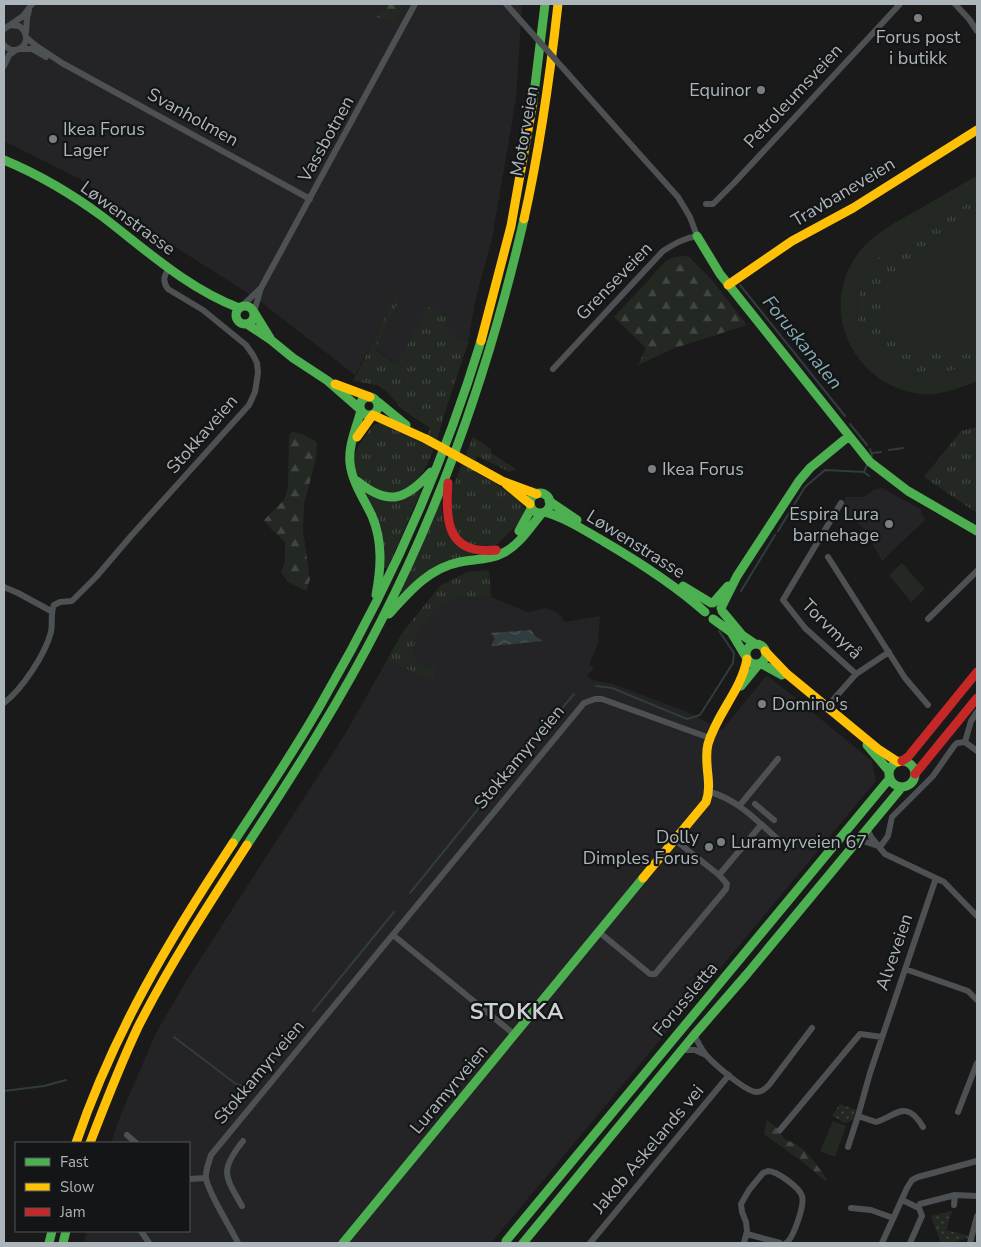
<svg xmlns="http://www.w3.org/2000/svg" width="981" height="1247" font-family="'Nunito Sans',sans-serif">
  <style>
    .built { fill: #242426 }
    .grass { fill: url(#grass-tufts) }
    .forest { fill: url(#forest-firs) }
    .park { fill: url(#park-dots) }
    .garden { fill: #232922 }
    .water { fill: url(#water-waves) }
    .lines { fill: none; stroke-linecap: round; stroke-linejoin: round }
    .stream { stroke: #303c3d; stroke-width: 2 }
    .street { stroke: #4e5153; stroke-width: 6 }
    .fast { stroke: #4caf50; stroke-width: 9 }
    .slow { stroke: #ffc107; stroke-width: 9 }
    .jam { stroke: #c62828; stroke-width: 9 }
    .street-bridge { stroke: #4e5153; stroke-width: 6 }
    .slow-bridge { stroke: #ffc107; stroke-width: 9 }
    .poi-dot { fill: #797f82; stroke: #141516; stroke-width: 2 }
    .labels { text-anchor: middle; stroke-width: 4.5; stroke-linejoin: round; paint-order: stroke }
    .poi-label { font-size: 18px; fill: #acb5ba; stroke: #141516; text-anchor: start }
    .street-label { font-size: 18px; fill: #acb5ba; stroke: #141516 }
    .water-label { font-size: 19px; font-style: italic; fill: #86abb3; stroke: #141516 }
    .district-label { font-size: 22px; font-weight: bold; letter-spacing: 1px; fill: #cdd2d6; stroke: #141516 }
  </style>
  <defs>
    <pattern id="grass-tufts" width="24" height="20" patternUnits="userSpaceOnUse" patternTransform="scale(1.25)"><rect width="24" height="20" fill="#232922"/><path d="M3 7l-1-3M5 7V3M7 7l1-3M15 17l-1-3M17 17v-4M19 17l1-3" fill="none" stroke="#404640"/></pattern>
    <pattern id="forest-firs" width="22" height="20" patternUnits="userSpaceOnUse" patternTransform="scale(1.25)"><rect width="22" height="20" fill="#232922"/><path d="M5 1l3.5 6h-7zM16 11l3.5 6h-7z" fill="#404640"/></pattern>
    <pattern id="park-dots" width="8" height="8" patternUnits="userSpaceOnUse" patternTransform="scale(1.25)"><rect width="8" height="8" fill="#232922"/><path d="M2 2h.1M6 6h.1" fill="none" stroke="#404640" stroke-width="1.8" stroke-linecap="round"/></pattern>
    <pattern id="water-waves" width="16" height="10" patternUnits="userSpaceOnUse" patternTransform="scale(1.25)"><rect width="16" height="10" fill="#303c3d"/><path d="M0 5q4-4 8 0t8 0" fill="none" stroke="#4b5657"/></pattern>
  </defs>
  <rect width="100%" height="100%" fill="#1a1a1a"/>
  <path class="built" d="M4,4H522L516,99L492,239L476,297L468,343L444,329L397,364L375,349L399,298L397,295L355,375L257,299L169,243L80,179L4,141Z
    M882,488L922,510L921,514L926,519L882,561L864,529L842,510L846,497H864L873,490Z
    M461,597H491L528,612L546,608L558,613L565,622L600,616L598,644L589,664L594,669L587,675L592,680L613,684L685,711L722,730L767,675L872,761L876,781L491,1243H84L87,1231H189V1143H111L121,1114L156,1033L188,978L344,736L387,660L433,681L418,664L413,649L418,633L436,609Z"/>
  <path class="grass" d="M977,198V360C959,370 933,378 911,374C902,373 892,366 885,360C877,354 869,347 864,338C851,314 859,284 874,263C885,249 903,241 918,232C938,221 957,210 977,198Z
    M397,294L400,298L375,350L397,364L428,307L448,318L444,329L468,343C460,366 453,389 445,412C439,433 431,466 415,482C393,504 354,490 354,458C354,450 368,432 373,425L380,423L425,444L430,428L402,409L387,392L377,385L353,381Z
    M977,427V513L924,477L961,431Z
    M473,437L491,449V453L516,469L510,472L477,456L472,470C485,479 523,496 526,512L518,524L497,544L493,546L470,544L457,534L449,508L452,489Z
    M419,490L421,491L387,569L384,567L365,492L374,497Z
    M441,500L444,525L477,553L404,592H401Z
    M489,570L491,597H461L436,609L418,633L413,649L418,664L435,668L433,681L387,660L402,633L441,585L468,572Z"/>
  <path class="forest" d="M384,4H405L394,23L377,17Z
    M688,256L711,279L747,325L672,349L638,365L646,348L614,317L666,261L675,257Z
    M292,432L300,433L317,442L316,458L304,504L303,531L310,579L306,591L288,582L281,572L285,562V542L272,530L264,520L284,500L288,488L289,435Z
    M767,1120L777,1128L785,1140C804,1144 816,1164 827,1179L825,1181L799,1159L764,1134Z"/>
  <path class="park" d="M840,1104L856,1110L853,1120L845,1123L832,1116Z
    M952,1211L946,1230L970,1236L969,1238L949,1243H941L931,1216Z"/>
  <path class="garden" d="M977,176V198C957,210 938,221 918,232C903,241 885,249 874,263C859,284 851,314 864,338C869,347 877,354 885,360C892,366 902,373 911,374C933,378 959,370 977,360V381C961,387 944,395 926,394C857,391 816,312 857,255C872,234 896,222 918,210C937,198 957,187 977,176Z
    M977,212V343C962,347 945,353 929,352C893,349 871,316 890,284C907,254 949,230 977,212Z
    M902,563L925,589L911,602L889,575Z
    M833,1121L846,1126L835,1157L820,1151Z"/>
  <path class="water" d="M531,630L535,636L543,641L492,646V643L495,639L491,633Z"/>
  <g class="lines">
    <path class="stream" d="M740,285L845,416
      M850,424L867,445
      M870,449L872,456
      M889,450L903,448
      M872,453L881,452
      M867,465L864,472L869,476
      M778,531L805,487L825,470L864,472
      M741,591L775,535
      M596,686L612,688L687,719L700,715L733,663L734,653L719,631
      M502,779L574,694
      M410,893L487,798
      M313,1011L394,912
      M174,1037L236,1084L245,1086
      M264,1072L300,1027
      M4,1091L44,1086L66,1080"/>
    <path class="street" d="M955,4L969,19L977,31
      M10,25L23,16L32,4
      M4,29L10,25L19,26C36,38 19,60 4,45
      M26,32L27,18L29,10
      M27,38L35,45L62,63L310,199
      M20,49H32L46,57
      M4,66L9,55L16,50
      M706,204H713L735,182L900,4
      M261,288L415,4
      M242,306L261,288L254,312
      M553,369L663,251C674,244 684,238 697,236L690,217L678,197L634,148
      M841,503L783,600L805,628L856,674
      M828,557L905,678L928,705
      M4,587L18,593L51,611
      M928,619L977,571
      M4,703C22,689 45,655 51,632C53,622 50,613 54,605L60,602L72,601L96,577L131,536L249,405L255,392L258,373L257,363L253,355L246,345L203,310L168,289C162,281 164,276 169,268
      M825,709L856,674L889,652
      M965,742L971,721L977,712
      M710,792C739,800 759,823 781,842
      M755,804L774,820
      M740,805L778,759
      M867,828L871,837L885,854L944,882L977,916
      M857,839L878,846
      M675,840L719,875L761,825
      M880,847L888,836L892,817L933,776L954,746L957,743L965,742L977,751
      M599,932L650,974H655L726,889L727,884L719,875
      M393,935L515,1035
      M905,969L968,991L977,1000
      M694,1035C698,1042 701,1049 706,1055C714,1064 745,1091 756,1092C762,1092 765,1089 769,1085L812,1028
      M682,1050H695L706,1055
      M958,1112L977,1063
      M858,1116L876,1122C896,1116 906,1098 923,1127
      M780,1130L860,1034L882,1037
      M127,1135L136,1143
      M848,1147L858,1116L870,1073L936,878
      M189,1179L206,1178
      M902,1200L919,1208L922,1216L910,1243
      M920,1204L955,1195L977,1196
      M954,1205L955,1195
      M242,1206C225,1176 219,1171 243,1141
      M851,1208L871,1210L893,1218
      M141,1231L149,1243
      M747,1234L780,1243
      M238,1243C231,1228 208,1193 206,1178C205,1171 209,1162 211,1155L584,703L595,699H602L710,738
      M590,1243L729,1075
      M744,1243L747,1231L746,1222L742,1212L741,1204L749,1190L763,1173L768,1171C777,1171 800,1188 802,1196C805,1205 793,1239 786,1243
      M882,1243L907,1188L912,1180L918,1177L977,1161
      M970,1243L977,1216"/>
    <path class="fast" d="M533,102L545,4
      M4,160C40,175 72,194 103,217C146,250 187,288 239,308
      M697,236L720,274L870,462L908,491L977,531
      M236 315a9 9 0 1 1 18 0a9 9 0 1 1-18 0Z
      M254,312L270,338
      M247,324L271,340L293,358L328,381L360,409
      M360 406a9 9 0 1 1 18 0a9 9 0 1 1-18 0Z
      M378,402L406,425
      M361,410C357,427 348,445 350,463C352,482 364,499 372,516C383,542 381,568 376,595
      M357,481C388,506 405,501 431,472
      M530 503a10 10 0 1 1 20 0a10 10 0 1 1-20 0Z
      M549,501L577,520
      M544,512C566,518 584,530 603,541C639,562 674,584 705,612
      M519,531L531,509
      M683,586L711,603
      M713,603L728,586
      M721,608L737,576L799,481L810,468L849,436
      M722,611L742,635L755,644
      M389,614C409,592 429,568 460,562C475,559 491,560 505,552C521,543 530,527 542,513
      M713,619L731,632L746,657
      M746 654a10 10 0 1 1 20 0a10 10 0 1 1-20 0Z
      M760,663L782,675
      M741,686L759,664
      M867,745L889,771
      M889 774a13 13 0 1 1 26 0a13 13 0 1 1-26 0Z
      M233,843C265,794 298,746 326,695C391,583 443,465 481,341
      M247,845C295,772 342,698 381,621C446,494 492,358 524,219
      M506,1241L890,778
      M49,1243L52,1231
      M63,1243L66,1231
      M343,1243L643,878
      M523,1243L694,1035L747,974L902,787"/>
    <path class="slow" d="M524,219C540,148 550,76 558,4
      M728,285L792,241L853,208L977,130
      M481,341L511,226L533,102
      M335,384L370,397
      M373,415L426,439
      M357,437L372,416
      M475,466L502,481L537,494
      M506,484L530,504
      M765,651L787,674L878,749L898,762
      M643,878L706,802C713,783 703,763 708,744C717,713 741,691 747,659
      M76,1143C114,1032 169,940 233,843
      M90,1143C105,1104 120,1065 138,1027C170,964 209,904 247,845"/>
    <path class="jam" d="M448,483C445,521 447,555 496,550
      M902,761L908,757L977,672
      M915,774L977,698"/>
    <path class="street-bridge" d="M506,4L634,148"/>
    <path class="slow-bridge" d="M426,439L475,466"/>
  </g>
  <g class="poi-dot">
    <circle cx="918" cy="18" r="5"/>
    <circle cx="761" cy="90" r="5"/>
    <circle cx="53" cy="139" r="5"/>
    <circle cx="652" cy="469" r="5"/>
    <circle cx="889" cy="524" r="5"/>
    <circle cx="762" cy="704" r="5"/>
    <circle cx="721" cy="842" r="5"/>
    <circle cx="709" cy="847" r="5"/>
  </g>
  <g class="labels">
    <g class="poi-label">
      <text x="918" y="43" text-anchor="middle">Forus post<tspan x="918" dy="21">i butikk</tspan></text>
      <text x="751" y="96" text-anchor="end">Equinor</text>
      <text x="63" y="135">Ikea Forus<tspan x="63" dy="21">Lager</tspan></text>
      <text x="662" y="475">Ikea Forus</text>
      <text x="879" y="520" text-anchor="end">Espira Lura<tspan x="879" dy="21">barnehage</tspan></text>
      <text x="772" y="710">Domino's</text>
      <text x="699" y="843" text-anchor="end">Dolly<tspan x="699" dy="21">Dimples Forus</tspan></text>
      <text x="731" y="848">Luramyrveien 67</text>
    </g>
    <g class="street-label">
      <text transform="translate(793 96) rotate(-47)" y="6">Petroleumsveien</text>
      <text transform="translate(193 117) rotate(29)" y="6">Svanholmen</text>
      <text transform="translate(524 131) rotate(-80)" y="6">Motorveien</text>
      <text transform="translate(326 139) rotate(-61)" y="6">Vassbotnen</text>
      <text transform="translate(843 192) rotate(-31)" y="6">Travbaneveien</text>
      <text transform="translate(128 218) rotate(36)" y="6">Løwenstrasse</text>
      <text transform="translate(614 281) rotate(-46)" y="6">Grenseveien</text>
      <text transform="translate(202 434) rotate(-49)" y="6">Stokkaveien</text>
      <text transform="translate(636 544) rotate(32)" y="6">Løwenstrasse</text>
      <text transform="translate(832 629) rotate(45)" y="6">Torvmyrå</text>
      <text transform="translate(519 757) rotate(-50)" y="6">Stokkamyrveien</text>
      <text transform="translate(894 952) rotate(-71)" y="6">Alveveien</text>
      <text transform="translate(685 999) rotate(-50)" y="6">Forussletta</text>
      <text transform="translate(259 1072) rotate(-50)" y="6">Stokkamyrveien</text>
      <text transform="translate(449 1089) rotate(-50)" y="6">Luramyrveien</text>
      <text transform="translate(648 1149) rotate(-50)" y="6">Jakob Askelands vei</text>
    </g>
    <g class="water-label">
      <text transform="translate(803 342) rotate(51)" y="7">Foruskanalen</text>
    </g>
    <g class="district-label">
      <text x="517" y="1019">STOKKA</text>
    </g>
  </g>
  <rect width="981" height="1247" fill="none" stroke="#acb5ba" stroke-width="10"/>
  <rect x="15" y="1142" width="175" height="90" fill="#141516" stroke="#515558"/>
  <rect x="25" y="1158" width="25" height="8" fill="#4caf50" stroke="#515558"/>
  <text x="60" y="1167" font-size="15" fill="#acb5ba">Fast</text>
  <rect x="25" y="1183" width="25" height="8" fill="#ffc107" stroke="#515558"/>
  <text x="60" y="1192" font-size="15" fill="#acb5ba">Slow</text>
  <rect x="25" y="1208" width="25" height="8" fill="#c62828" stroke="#515558"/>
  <text x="60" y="1217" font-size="15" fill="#acb5ba">Jam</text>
</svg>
